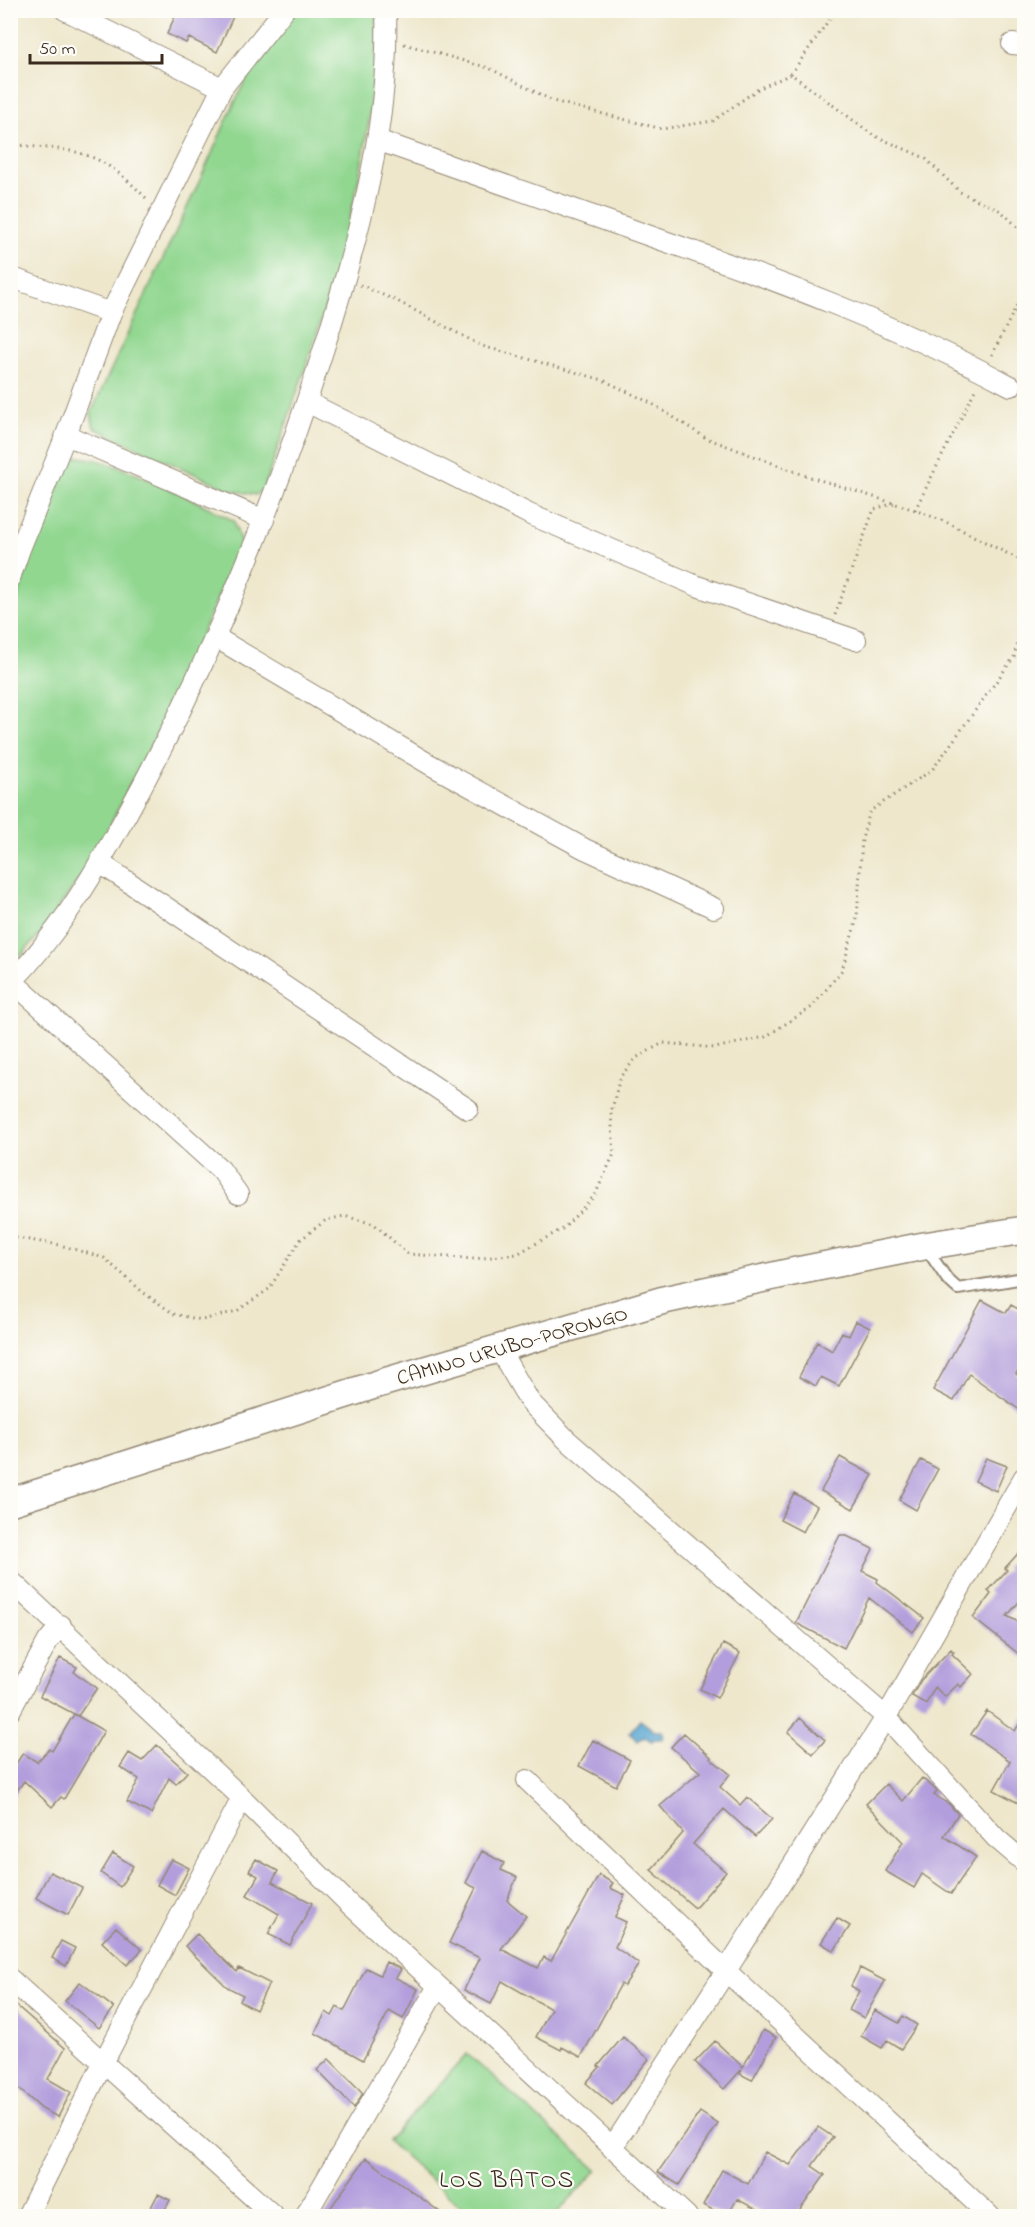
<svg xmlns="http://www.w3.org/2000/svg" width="1035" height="2227" font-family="'Indie Flower',sans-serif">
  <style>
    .green { fill: #91d790; stroke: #668057; stroke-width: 1.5 }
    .water { fill: #57a5d0; stroke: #496877; stroke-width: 1.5 }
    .building { fill: #b29edc }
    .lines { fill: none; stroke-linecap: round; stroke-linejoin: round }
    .service-casing { stroke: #948875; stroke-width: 14 }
    .minor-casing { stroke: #948875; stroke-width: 22 }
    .secondary-casing { stroke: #948875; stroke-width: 30 }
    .path { stroke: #948875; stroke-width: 3; stroke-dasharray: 1.5 4.5; stroke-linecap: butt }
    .service { stroke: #fff; stroke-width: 10 }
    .minor { stroke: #fff; stroke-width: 20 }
    .secondary { stroke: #fff; stroke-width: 27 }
    .labels { text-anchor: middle; stroke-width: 4.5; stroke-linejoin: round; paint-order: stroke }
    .street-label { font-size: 21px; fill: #3b2a1e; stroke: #fdfcf7 }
    .quarter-label { font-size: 24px; letter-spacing: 1.5px; fill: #3b2a1e; stroke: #fdfcf7 }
  </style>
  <rect width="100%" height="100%" fill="#fdfcf7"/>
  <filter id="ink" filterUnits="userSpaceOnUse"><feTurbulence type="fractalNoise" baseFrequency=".0167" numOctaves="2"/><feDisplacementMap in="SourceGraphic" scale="12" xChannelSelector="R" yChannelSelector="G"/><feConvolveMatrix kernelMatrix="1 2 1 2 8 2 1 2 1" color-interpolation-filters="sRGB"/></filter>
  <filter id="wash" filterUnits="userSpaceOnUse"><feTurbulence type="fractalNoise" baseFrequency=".008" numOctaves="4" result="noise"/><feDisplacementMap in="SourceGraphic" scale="24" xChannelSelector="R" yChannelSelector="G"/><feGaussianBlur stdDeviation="1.35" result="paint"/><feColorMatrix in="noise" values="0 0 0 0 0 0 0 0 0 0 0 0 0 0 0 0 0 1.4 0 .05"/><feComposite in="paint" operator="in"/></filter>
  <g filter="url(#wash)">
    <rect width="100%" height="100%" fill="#eee7cc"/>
    <path class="green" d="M298,11H377C378,175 317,334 264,488L256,495L230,490L94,428L91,413C126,336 163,259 199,182C228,121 246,58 298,11Z
      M79,457C102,459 119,467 141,476C173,490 204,504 234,521L241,544L168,711L91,862L41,933L11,967V620L35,541L61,468L68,459Z
      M467,2054L597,2170L554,2216H472L388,2141Z"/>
    <path class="water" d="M640,1720L655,1731H662L664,1736L662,1739H654L652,1742L644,1736L638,1741L629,1733Z"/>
    <g id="blocks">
      <path class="building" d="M178,10H236L217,52L189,38L186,43L167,34Z
        M982,1300L1006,1313L1011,1305L1024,1312L1020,1321L1024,1324V1358L1016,1374L1024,1380V1413L969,1374L954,1401L933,1390Z
        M856,1321L870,1328L839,1386L821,1377L816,1386L799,1377L817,1342L832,1351L842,1332L849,1336Z
        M840,1457L873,1475L853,1509L821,1491Z
        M986,1458L1007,1466L996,1491L975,1481Z
        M921,1460L938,1469L916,1510L899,1500Z
        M794,1493L817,1506L803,1532L780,1520Z
        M840,1535H845L873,1549L862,1571L878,1579L877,1582L924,1618L913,1632L869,1598L844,1648L796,1623Z
        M1024,1547V1596L1007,1616L1024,1625V1658L973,1618L991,1594L988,1591L1007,1570L1005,1568Z
        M723,1644L740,1653L717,1698L700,1689Z
        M951,1649L954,1652L952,1654L973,1674L961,1687L958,1684L945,1697L935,1687L926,1704L912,1696L921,1680Z
        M60,1658L77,1667L74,1672L97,1688L78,1716L40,1696Z
        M987,1711L1015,1731L1024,1716V1806L994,1790L1010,1761L971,1734Z
        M74,1714L104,1731L64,1799L61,1797L52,1807L24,1781L10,1801V1773L23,1753L37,1762L49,1749L52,1751Z
        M800,1718L825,1740L813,1754L788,1732Z
        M684,1733L711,1757L710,1758L730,1774L720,1787L740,1805L747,1797L772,1819L755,1837L724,1809L693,1844L726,1872L695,1908L651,1870L683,1833L660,1806L700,1772L671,1747Z
        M593,1740L630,1760L616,1786L579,1766Z
        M157,1745L187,1772L176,1784L169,1778L151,1814L127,1802L139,1779L120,1767L129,1753L142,1761Z
        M922,1778L937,1791L934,1795L949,1804L958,1814L944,1836L976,1857L951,1894L922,1874L914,1888L885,1871L903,1842L866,1804L886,1784L903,1801Z
        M482,1851L504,1863L501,1870L517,1877L507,1900L526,1916L501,1949L538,1968L544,1957L551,1961L599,1875L613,1883L610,1888L625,1895L615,1917L626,1922L615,1947L639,1964L624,1986L621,1984L581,2057L562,2047L561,2050L536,2037L551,2009L502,1981L491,2004L464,1990L480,1958L449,1943L476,1888L466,1883Z
        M113,1853L133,1866L120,1887L101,1873Z
        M171,1859L189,1868L175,1895L157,1885Z
        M256,1859L278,1871L272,1882L312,1903L290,1945L268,1934L279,1914L247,1895L258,1876L249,1871Z
        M50,1872L82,1888L68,1915L36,1898Z
        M837,1918L850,1926L834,1951L821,1943Z
        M116,1927L142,1950L127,1965L102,1942Z
        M197,1934L237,1972L239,1968L269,1983L256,2010L240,2001L243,1995L227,1987L185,1946Z
        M61,1941L75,1948L66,1966L52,1958Z
        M386,1962L401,1969L396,1978L418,1989L403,2019L389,2011L363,2060L315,2033L326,2012L332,2016L337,2007L344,2011L366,1968L380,1975Z
        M860,1968L885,1981L864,2018L849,2010L859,1991L851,1986Z
        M80,1982L114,2008L99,2028L65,2001Z
        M10,2000L65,2048L48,2079L71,2092L58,2117L42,2109L10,2081Z
        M875,2010L899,2023L903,2016L917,2025L901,2049L887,2040L882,2048L861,2036Z
        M763,2030L776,2037L752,2080L740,2074L742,2069L724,2089L695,2062L715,2041L743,2067Z
        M623,2037L649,2059L612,2105L586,2083L600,2067L598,2066Z
        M329,2059L363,2093L354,2108L317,2070Z
        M700,2112L718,2124L679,2185L658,2172Z
        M818,2127L833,2137L812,2166L825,2175L795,2217H771L737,2199L727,2217L703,2205L722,2170L748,2184L765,2152L790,2165Z
        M366,2158L447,2217H324Z
        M158,2194L170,2200L161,2217H146Z"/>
    </g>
  </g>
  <g filter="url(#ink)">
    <use href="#blocks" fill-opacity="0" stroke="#948875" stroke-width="1.5"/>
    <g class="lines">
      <defs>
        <path id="service" d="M926,1248L947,1279L958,1289L1024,1278"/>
        <path id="minor" d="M65,10L222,88
          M1012,44L1024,45
          M377,140C467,171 557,203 647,235C771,278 895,324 1011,386
          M10,277L111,313
          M307,402L529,514L697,586L856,640
          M66,435L264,520
          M10,578L20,549L66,435L111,313L222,88L284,10
          M215,637L429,764L585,849L714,908
          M100,863L468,1109
          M12,981L221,1170L238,1194
          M10,982C24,971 35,956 46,942C78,902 103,857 128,812C209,665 273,509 324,348C358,240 390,125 386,10
          M499,1349L530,1402L567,1440L886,1717L996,1838L1024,1862
          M10,1580L242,1798L347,1902L687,2216
          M10,1711L48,1641L61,1625
          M527,1780L726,1971L990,2216
          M10,1979L274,2216
          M612,2148L726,1971L886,1717L1024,1477
          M27,2216L103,2063L242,1798
          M305,2216L438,1986"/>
        <path id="secondary" d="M10,1502L381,1383L664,1300L792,1272L924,1246L1024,1230"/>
      </defs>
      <use href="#service" class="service-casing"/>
      <use href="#minor" class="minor-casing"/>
      <use href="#secondary" class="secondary-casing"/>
      <path class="path" d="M404,44L489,68L553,101L662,129L713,121L758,89L791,74L873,135L925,158L960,192L1001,211L1024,233
        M791,74L831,17L839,10
        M10,143C31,148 51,147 71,151C104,157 125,177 148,200
        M360,285L397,301L482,346L603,380L651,403L706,438L804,475L915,510L946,522L1024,562V568
        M992,355L1024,291
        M915,510L976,388
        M835,615L874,509L895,503
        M10,1237L60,1245L104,1258L144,1293L174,1314L202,1320L237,1311L269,1289L300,1240L326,1220L344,1216L374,1224L408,1254L474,1259L517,1254L564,1228L595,1195L614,1154L611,1113L620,1077L636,1058L663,1043L715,1048L765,1037L812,1007L842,970L857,918L862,839L870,811L932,770L1014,657L1024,614"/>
      <use href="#service" class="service"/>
      <use href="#minor" class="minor"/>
      <use href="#secondary" class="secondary"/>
    </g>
  </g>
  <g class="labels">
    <g class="street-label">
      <text transform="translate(512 1345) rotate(-16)" y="7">CAMINO URUBO-PORONGO</text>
    </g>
    <g class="quarter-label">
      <text x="507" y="2187">LOS BATOS</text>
    </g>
  </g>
  <rect width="1035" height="2227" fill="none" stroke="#fdfcf7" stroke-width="36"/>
  <path d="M30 54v9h132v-9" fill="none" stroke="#3b2a1e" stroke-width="3"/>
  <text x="39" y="54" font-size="18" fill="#3b2a1e" stroke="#fdfcf7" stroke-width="4.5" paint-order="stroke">50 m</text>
</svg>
